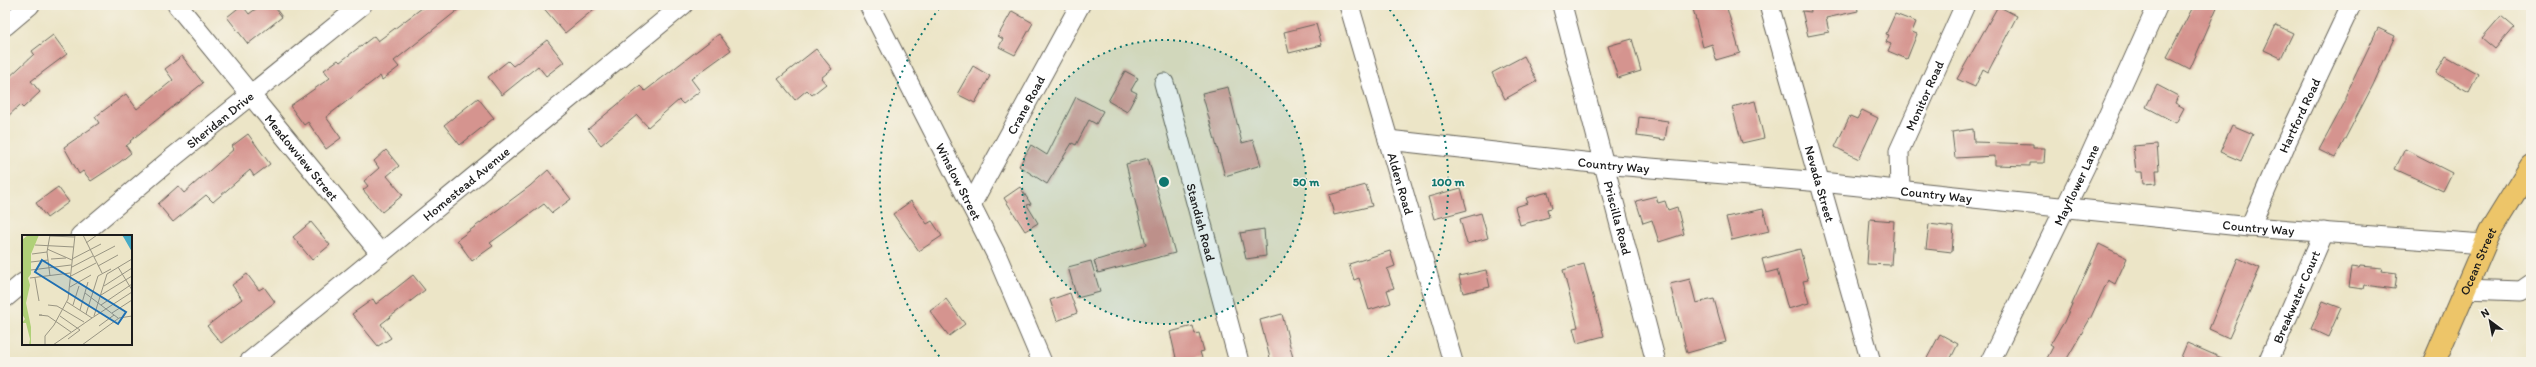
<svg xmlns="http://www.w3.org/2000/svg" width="2536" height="367" font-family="Itim,sans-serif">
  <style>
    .building { fill: #d5948f }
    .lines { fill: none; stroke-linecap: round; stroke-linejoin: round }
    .minor-casing { stroke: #656258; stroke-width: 21 }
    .major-casing { stroke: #656258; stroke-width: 24 }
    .minor { stroke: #fff; stroke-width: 19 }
    .major { stroke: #edc569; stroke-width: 22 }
    .ring { fill: none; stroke: #0f766e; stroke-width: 2; stroke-dasharray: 2 4 }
    .labels { text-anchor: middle; stroke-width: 3; stroke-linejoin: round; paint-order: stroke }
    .street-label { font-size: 13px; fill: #1c1c1c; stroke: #f7f3e8 }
    .inset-road { fill: none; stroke: #999583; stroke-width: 1 }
    .view { fill: #1f6fb2; fill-opacity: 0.15; stroke: #1f6fb2; stroke-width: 2 }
    .inset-edge { fill: none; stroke: #1c1c1c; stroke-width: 2 }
    .centre { fill: #0f766e; stroke: #f7f3e8; stroke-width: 2 }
    .ring-label { font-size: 12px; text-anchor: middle; font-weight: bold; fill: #0f766e; stroke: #f7f3e8; stroke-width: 3; stroke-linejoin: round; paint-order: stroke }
  </style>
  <rect width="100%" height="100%" fill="#f7f3e8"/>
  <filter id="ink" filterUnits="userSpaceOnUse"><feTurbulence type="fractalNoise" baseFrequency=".025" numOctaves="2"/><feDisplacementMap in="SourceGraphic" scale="8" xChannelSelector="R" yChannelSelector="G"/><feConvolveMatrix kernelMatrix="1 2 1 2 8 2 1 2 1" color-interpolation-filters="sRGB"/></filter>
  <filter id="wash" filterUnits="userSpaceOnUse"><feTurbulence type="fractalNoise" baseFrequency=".012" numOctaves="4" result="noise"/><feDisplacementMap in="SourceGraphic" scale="16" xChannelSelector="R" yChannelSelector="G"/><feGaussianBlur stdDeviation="0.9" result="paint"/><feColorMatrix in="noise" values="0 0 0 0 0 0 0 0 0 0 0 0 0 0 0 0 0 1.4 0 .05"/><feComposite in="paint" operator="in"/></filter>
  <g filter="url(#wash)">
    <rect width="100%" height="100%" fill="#ece5c7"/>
    <g id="blocks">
      <path class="building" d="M242,5L249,14L261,5H273L282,17L248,44L227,17Z
        M426,5H464L394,61L399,67L382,80L380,76L326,117L341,138L326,149L308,122L304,125L290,106L330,78L324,70L338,60L340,62L374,36L378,41Z
        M541,5H599L565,33Z
        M1692,5H1726L1740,53L1716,60L1712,44L1703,47Z
        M1810,5H1857L1858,11L1826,18L1829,32L1808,36L1802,11L1811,12Z
        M2194,5H2218L2190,69L2167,57Z
        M1998,6L2017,16L1988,72L1983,69L1975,87L1957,79Z
        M1012,11L1033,23L1015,55L999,47L1003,39L998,36Z
        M1895,14L1916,22L1912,32L1917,34L1907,59L1888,51L1891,44L1886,42L1889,35L1886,34Z
        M2501,16L2514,27L2495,49L2482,38Z
        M1316,24L1322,45L1289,53L1284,32Z
        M2276,25L2293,33L2281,58L2264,50Z
        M2378,28L2395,36L2373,85L2335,158L2319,150L2345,102V97Z
        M719,34L731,50L691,79L700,91L683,104L679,100L648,127L637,115L601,145L588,129L640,86L645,91Z
        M53,35L67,54L31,81L40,92L23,108L20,105L5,119V81L34,54L32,51Z
        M1632,39L1641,71L1618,78L1608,46Z
        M547,40L564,62L546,76L538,66L502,95L488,77L508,61L513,66Z
        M816,49L832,69L821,78L826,84L812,95L807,90L795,100L778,79Z
        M182,56L203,83L130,141L131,142L126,146L131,153L120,162L91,181L83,171L79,174L64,147L99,123L95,117L126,94L137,109L173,80L165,69Z
        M1524,56L1537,81L1505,99L1492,73Z
        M2446,56L2478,74L2469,92L2436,73Z
        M973,66L990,76L975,103L957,94Z
        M1125,71L1138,78L1131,90L1137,93L1127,112L1108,101Z
        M2157,85L2178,96L2175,103L2184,108L2176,123L2146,107Z
        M1228,87L1242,143L1253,140L1261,165L1225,176L1202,93Z
        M1076,97L1103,111L1096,124L1089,120L1076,145L1072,143L1047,184L1019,166L1031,145L1047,155Z
        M478,98L494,118L460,145L444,125Z
        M1755,101L1764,138L1742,143L1732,107Z
        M1862,110L1878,118L1859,159L1835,147L1850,116L1857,119Z
        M1639,117L1668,121L1665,140L1637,136Z
        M2232,125L2253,134L2241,161L2220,152Z
        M1973,129L1974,142L2033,144V148H2045L2044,163H2030V166L1995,165V156L1955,158L1952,132Z
        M248,134L270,164L254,176L250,170L213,202L206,195L173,222L158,204L178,186L184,193L234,149L232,146Z
        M2157,144L2159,170H2156L2157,183L2143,184L2142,172H2136L2133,146Z
        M2405,149L2452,173L2443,191L2395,169Z
        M386,150L399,166L387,176L403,195L382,212L363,190L368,186L364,181L379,168L374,161Z
        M1148,158L1175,253L1098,273L1094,261L1146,245L1126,164Z
        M548,170L571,199L552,213L544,204L490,243L493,246L472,261L457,240L530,186Z
        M1366,185L1372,206L1334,215L1329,195Z
        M58,187L69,202L47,218L36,203Z
        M1020,187L1031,204L1027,205L1038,223L1025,231L1004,198Z
        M1461,188L1467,210L1434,219L1428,197Z
        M1548,192L1552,208L1547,209L1549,217L1520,225L1515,207L1528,203L1526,198Z
        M1656,196L1658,203L1665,201L1668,210L1677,207L1684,234L1659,242L1652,220L1643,223L1636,201Z
        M911,201L927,224L932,221L942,236L919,251L893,214Z
        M1763,209L1769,231L1732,240L1726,217Z
        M1481,213L1488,238L1467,244L1460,219Z
        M1870,219L1894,221L1891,265L1867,264Z
        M311,222L330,245L312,260L293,237Z
        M1929,224L1954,227L1952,252L1926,249Z
        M1264,229L1266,256L1246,259L1240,233Z
        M2099,244L2127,258L2115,284L2108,280L2091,317L2065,362H2045L2053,347L2050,345L2064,322Z
        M1800,249L1808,280L1803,281L1809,303L1788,309L1777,270L1766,273L1762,259Z
        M1390,251L1395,266L1387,269L1394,288L1387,290L1391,303L1369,310L1359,278L1354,280L1349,264Z
        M2238,258L2260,268L2229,338L2209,329Z
        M1091,261L1100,292L1077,298L1068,267Z
        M1584,264L1604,336L1577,343L1573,328L1578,327L1563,270Z
        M2360,266L2382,268L2381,271L2397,273L2395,289L2364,285L2363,289L2349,287L2352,267L2359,268Z
        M1486,270L1490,287L1463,293L1459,276Z
        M247,274L259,290L264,287L275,302L221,343L207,326L242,299L232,285Z
        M413,275L425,290L381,324L391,338L378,346L352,314L373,299L376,304Z
        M1690,279L1696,303L1714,299L1726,342L1687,353L1670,284Z
        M1070,293L1077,313L1057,321L1050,300Z
        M946,299L965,324L949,336L930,311Z
        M2323,301L2341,308L2328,337L2311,329Z
        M1282,314L1294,362H1271L1260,320Z
        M1193,326L1195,334L1199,333L1204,351L1200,352L1202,358L1177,362L1170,332Z
        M1940,334L1958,344L1949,362H1925Z
        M2187,343L2231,362H2179Z"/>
    </g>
  </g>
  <g filter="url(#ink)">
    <use href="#blocks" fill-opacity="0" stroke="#656258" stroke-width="1"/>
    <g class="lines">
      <defs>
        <g id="minor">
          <path id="s1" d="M177,5L381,254"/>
          <path id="s2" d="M869,5L997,256L1042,362"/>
          <path id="s3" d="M1349,5L1453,362"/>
          <path id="s4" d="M1562,5L1656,362"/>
          <path id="s5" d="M1769,5L1871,362"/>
          <path d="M5,26L30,5"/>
          <path id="s6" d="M1164,83L1239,362"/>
          <path id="s7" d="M1388,140L1602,164L1821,182L2250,227L2484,244"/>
          <path id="s8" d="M1900,190L1899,151L1965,5"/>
          <path id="s9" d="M971,205L1080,5"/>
          <path id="s10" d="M2250,227L2287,141L2351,5"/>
          <path id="s11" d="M80,236L171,159L362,5"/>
          <path d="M2465,289L2521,291L2531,284"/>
          <path d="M5,298L23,283"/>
          <path id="s12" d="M249,362L683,5"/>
          <path id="s13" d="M1990,362L2085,167L2158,5"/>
          <path id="s14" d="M2268,362L2324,232"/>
        </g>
        <g id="major">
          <path id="s15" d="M2434,362L2490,232L2531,166"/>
        </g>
      </defs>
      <use href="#minor" class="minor-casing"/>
      <use href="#major" class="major-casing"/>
      <use href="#minor" class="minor"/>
      <use href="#major" class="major"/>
    </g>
  </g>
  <circle cx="1164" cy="182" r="142" fill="#0f766e" fill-opacity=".12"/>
  <g class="ring">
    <circle cx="1164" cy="182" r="142"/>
    <path d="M943 361A284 284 0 0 1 942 5M1386 5A284 284 0 0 1 1385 361"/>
  </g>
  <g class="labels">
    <g class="street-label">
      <text dy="5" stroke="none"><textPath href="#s8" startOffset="100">Monitor Road</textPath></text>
      <text dy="5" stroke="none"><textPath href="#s9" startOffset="114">Crane Road</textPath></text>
      <text dy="5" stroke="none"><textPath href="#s10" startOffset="122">Hartford Road</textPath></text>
      <text dy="5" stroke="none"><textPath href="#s11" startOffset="182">Sheridan Drive</textPath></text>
      <text dy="5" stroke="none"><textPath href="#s1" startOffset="197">Meadowview Street</textPath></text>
      <text dy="5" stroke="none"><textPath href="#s7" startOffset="227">Country Way</textPath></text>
      <text dy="5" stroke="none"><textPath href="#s2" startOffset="198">Winslow Street</textPath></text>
      <text dy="5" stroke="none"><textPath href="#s3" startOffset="186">Alden Road</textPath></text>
      <text dy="5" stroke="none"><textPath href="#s5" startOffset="186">Nevada Street</textPath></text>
      <text dy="5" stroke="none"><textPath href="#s12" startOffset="281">Homestead Avenue</textPath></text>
      <text dy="5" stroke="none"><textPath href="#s13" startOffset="197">Mayflower Lane</textPath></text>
      <text dy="5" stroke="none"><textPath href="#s7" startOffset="551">Country Way</textPath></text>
      <text dy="5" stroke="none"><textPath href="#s4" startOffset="220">Priscilla Road</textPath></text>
      <text dy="5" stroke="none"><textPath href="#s6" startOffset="144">Standish Road</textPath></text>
      <text dy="5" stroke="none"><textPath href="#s7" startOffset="875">Country Way</textPath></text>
      <text dy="5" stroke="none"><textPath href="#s15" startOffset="110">Ocean Street</textPath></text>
      <text dy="5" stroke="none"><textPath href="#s14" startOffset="71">Breakwater Court</textPath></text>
    </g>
  </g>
  <g transform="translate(22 235)">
    <rect width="110" height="110" fill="#ece5c7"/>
    <path d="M6,0H17L9,19V39L6,43L8,50L4,68L9,92V110H7L8,104L4,88H0L3,84L0,79V5Z" fill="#afd078"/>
    <path d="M100,0H110V17L102,3Z" fill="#45aac5"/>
    <path class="inset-road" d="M61,0L80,38M28,1L53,2M64,8L75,0M13,10L52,12M25,14L50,25M10,19L25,17M72,22L93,11M29,24L44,23M50,24L79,9M9,27L26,25M76,31L96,20M50,32L71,21M96,32L110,55M9,35L49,30M28,41L25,17L28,0M49,41L74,28M8,43L48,38M13,43L17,66M82,51L110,33M48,52L69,40M63,58L96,83M79,60L110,41M45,67L70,83L110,57M26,70L35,71L62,87M51,70L57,51M79,70L110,49M58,75L66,47M90,78L110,65M64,79L76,41L89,34M20,80H17L26,81L49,97M38,81L58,95L46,104M72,81L85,39L110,24M77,91L92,80M23,110V101L32,90L46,64L53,0M31,110L70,83M60,110L97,83L110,81"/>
    <path class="view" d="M20,25L104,77L96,89L13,37Z"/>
    <rect width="110" height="110" class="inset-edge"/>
  </g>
  <circle cx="1164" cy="182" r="6" class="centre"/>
  <g class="ring-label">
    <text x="1306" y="186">50 m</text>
    <text x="1448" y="186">100 m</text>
  </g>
  <rect width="2536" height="367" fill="none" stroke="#f7f3e8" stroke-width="20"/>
  <g transform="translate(2490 321) rotate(328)" stroke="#f7f3e8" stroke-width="3" paint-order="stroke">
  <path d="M0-3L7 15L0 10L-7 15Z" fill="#1c1c1c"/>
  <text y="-6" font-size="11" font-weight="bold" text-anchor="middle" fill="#1c1c1c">N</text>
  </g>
</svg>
